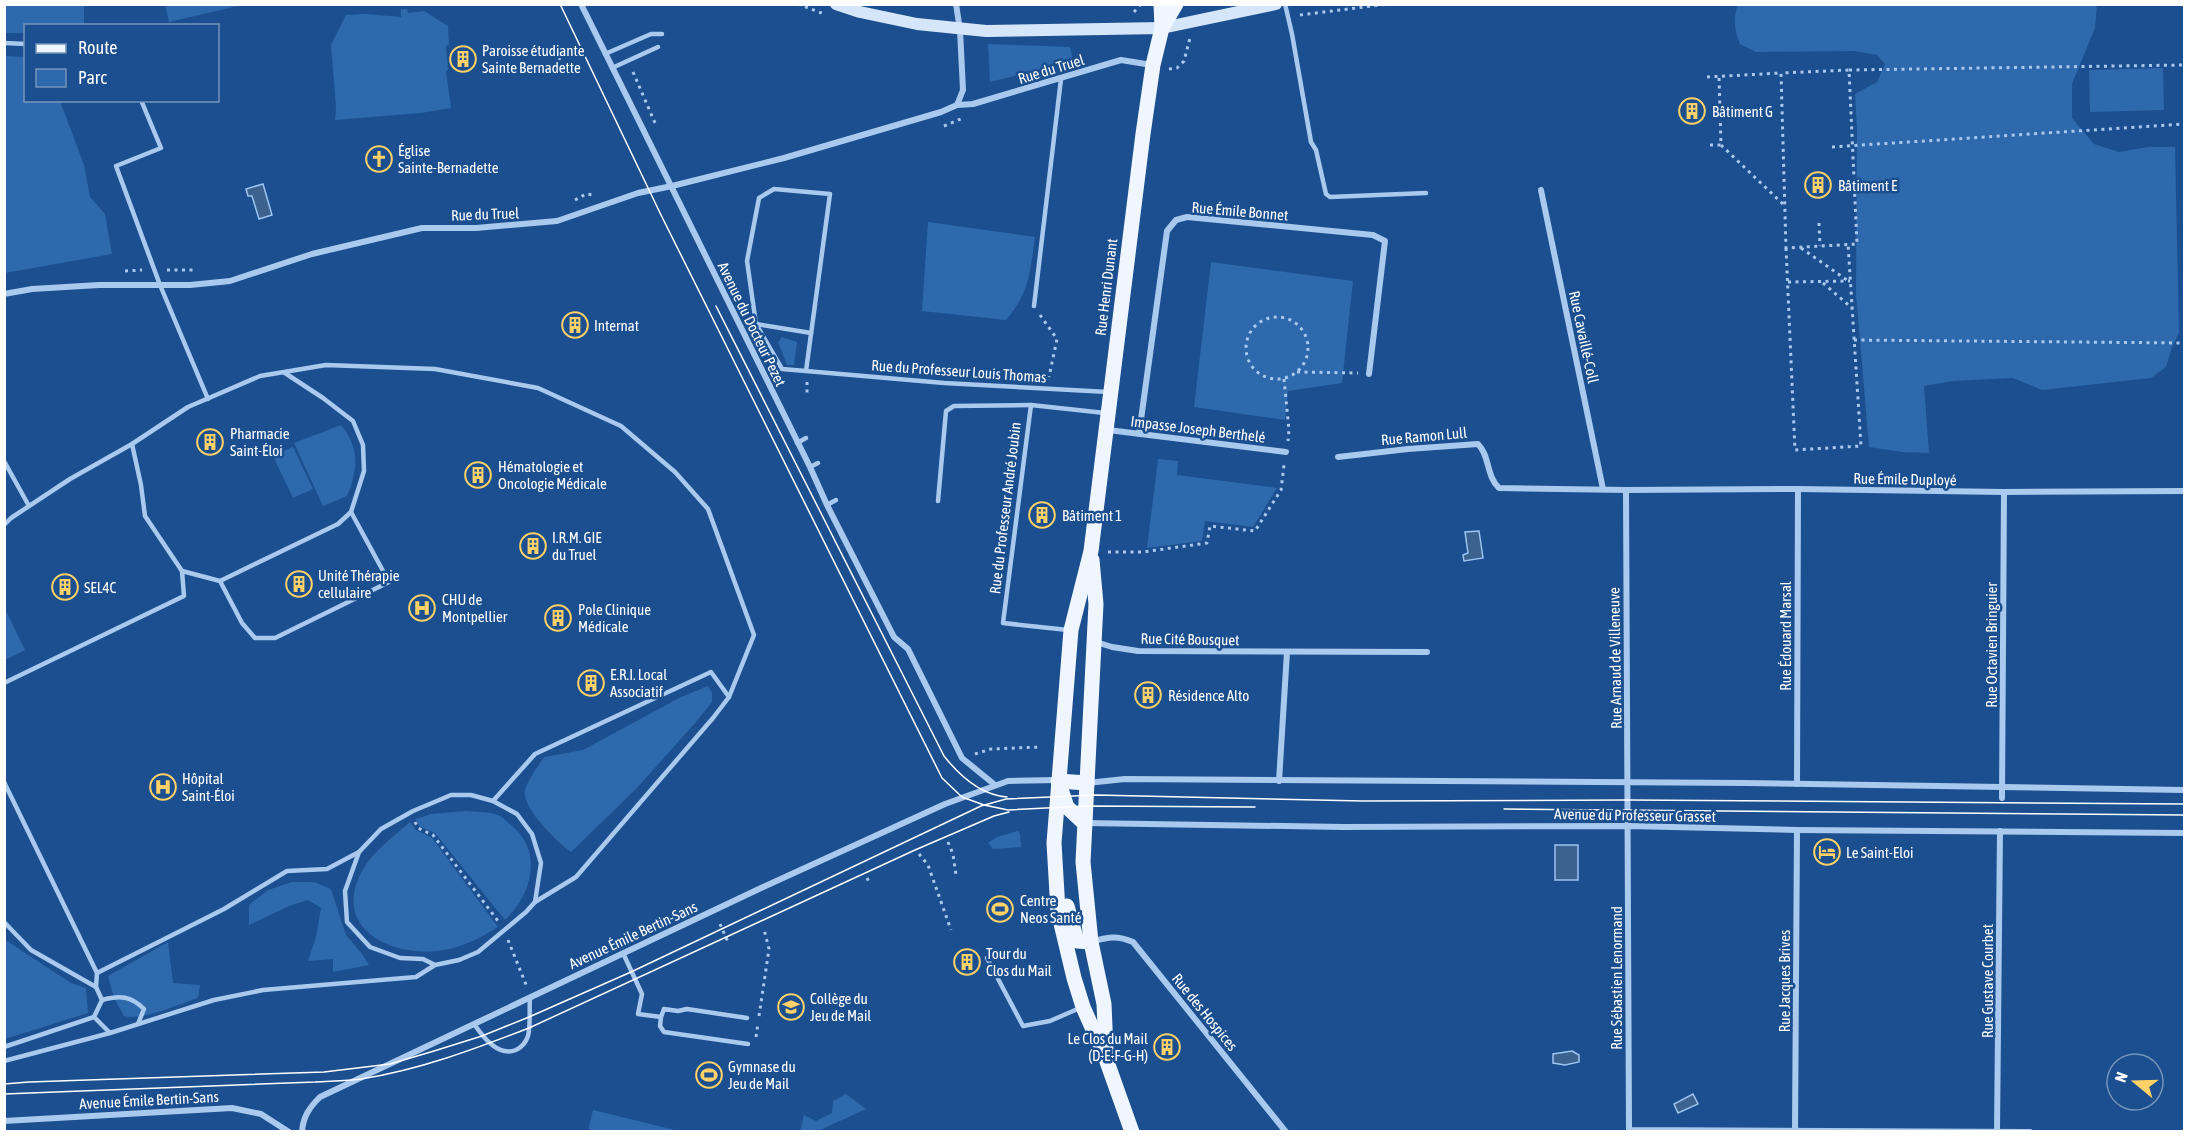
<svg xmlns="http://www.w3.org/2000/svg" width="2189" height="1136" viewBox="0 0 2189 1136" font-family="'Asap Condensed',sans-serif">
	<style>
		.green { fill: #2e69ad }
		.water { fill: #3c6290; stroke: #9cc4f0; stroke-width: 1.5 }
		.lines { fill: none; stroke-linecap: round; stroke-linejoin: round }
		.path { stroke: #a9c9ee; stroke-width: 3; stroke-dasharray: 3 4.5; stroke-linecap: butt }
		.lane { stroke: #a9c9ee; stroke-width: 4.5 }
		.street { stroke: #a9c9ee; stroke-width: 6 }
		.secondary { stroke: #d6e6fa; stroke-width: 12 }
		.primary { stroke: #f0f6ff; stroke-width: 15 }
		.tram { stroke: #fff; stroke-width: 1.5 }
		.labels { text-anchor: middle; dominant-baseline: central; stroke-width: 5; stroke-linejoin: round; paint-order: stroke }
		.poi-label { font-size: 15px; fill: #fff; stroke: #1b4f8f; text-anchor: start }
		.street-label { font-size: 15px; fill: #fff; stroke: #1b4f8f }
	</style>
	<rect width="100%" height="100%" fill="#1b4f8f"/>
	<g class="green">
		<path d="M165 4H242V5L169 22Z"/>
		<path d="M1738 4 2097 5 2095 28 2072 84V118L2094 144 2119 152 2148 147H2175L2179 333 2172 347 2166 367 2151 378 2042 390 2013 378 1953 381 1924 386 1929 453 1902 452 1869 447 1856 293 1857 128 1855 94 1877 82 1885 64 1877 55 1854 51 1756 52 1740 44C1734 30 1733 19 1738 4Z"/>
		<path d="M4 5H84V25L26 26 25 33H5Z"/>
		<path d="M401 9H407L408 13 424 11 448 26 449 45 446 46 448 70 446 71 451 108 421 113 335 120 336 107 331 45 346 15 366 14 401 17Z"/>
		<path d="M988 44 1070 47 1073 61 990 82Z"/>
		<path d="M5 56 25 57 26 100 60 101 84 165 90 197 105 214 112 254 5 273Z"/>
		<path d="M2163 68 2164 110 2090 112 2089 70Z"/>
		<path d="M928 222 1035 237C1030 272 1030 292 1006 320L922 311Z"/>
		<path d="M1211 262 1353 281 1342 383 1288 391 1285 420 1194 407Z"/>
		<path d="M782 337 797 342 794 365H787L778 342Z"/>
		<path d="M341 425C360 448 358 470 347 496L323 506 294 443Z"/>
		<path d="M293 447 313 489 293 498 273 456Z"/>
		<path d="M1158 459 1178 461 1177 475 1277 488 1253 527 1205 521 1202 541 1147 548Z"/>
		<path d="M4 607 25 650 5 660H4Z"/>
		<path d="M708 686 712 693V702L696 722 636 789 571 852C558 843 521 808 525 790 527 781 539 765 544 757L583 750 679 698Z"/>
		<path d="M465 811C475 812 488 811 498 815 503 817 508 823 512 826 544 852 531 896 505 920L435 833 419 826 416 819 431 814Z"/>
		<path d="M410 822 416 830 432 838 498 927C481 937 464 947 444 950 395 959 330 930 362 871 373 851 393 837 410 822Z"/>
		<path d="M1018 831 1020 834 1021 847 993 849 988 843 997 837Z"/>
		<path d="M292 882H314L331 889 346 935 362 954 369 965 333 972V959L308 961 316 937 321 908 308 900 289 906 249 925V905L268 890Z"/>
		<path d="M4 939 71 983 86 988 88 1013 5 1039Z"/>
		<path d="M168 942 173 983 200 985 198 998C179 1004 143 1021 124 1016L114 998 108 976Z"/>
		<path d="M846 1094 866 1109 818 1131H800L804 1115 816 1121 832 1113 833 1101Z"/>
		<path d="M593 1110 679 1131H588Z"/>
	</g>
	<g class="water">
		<path d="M263 184 272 215 259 219 252 196H248L246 189Z"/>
		<path d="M1479 531 1483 558 1464 561 1463 555 1468 553 1465 532Z"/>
		<rect x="1555" y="845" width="23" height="35"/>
		<path d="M1572 1051 1579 1055V1062L1565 1065 1553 1063V1054Z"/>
		<path d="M1693 1094 1698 1104 1678 1113 1674 1104Z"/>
	</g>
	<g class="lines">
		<g class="path">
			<path d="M798 4 824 14"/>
			<path d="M1134 12 1141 4"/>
			<path d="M1300 15 1388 4"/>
			<path d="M558 59 570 55"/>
			<path d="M1169 69 1177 68 1184 61 1190 38"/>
			<path d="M1849 70 2184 65"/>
			<path d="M633 72 655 123"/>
			<path d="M1707 77 1781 73 1786 248 1857 244 1849 70 1781 73"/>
			<path d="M944 126 963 118"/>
			<path d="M1710 145H1721L1719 76"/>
			<path d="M1721 145 1785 206"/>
			<path d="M1832 147 2184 124"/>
			<path d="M575 200 586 194 593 195"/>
			<path d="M469 214H483"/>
			<path d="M1819 223 1820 246"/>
			<path d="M1786 248 1795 450 1861 446 1848 244"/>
			<path d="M1801 248 1847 280"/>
			<path d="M167 270H196"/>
			<path d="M125 271 142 270"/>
			<path d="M1788 282 1850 281"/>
			<path d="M1823 283 1852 308"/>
			<path d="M1040 315 1057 339 1049 377"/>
			<circle cx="1277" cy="348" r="31"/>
			<path d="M1854 340 2184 343"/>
			<path d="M1297 372 1358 373"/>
			<path d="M1284 379 1289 430 1288 441"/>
			<path d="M807 382V395"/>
			<path d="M1108 552H1143L1207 543 1210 526 1255 531 1281 490 1284 465"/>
			<path d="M975 754 991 749 1041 747"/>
			<path d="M415 822 418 828 433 835 498 921"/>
			<path d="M948 842 953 854 956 875"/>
			<path d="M919 854 928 865 951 930"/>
			<path d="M867 878 870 884"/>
			<path d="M720 924 728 942"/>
			<path d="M508 940 527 987"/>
			<path d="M1028 968H1029"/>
			<path d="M759 1016 769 949 764 929"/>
			<path d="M756 1037 758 1023"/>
		</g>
		<g class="lane">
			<path d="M1285 4 1292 34 1311 142 1316 150 1326 194 1330 197 1426 193"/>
			<path d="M4 43 26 44"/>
			<path d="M605 54 651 34H662"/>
			<path d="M612 68 658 47"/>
			<path d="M141 100 161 148 116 166 160 285 208 399"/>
			<path d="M774 189 830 194 806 371 782 369 756 324 747 261 759 198Z"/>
			<path d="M1034 306 1061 79"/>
			<path d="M756 324 811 333"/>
			<path d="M806 371 944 383 1108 392"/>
			<path d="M797 443 806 438"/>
			<path d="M132 444 141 485 145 516 182 571 220 581 242 623 255 638H275L389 582 351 512 364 471 363 445 353 421 323 398 285 373"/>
			<path d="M4 461 29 506"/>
			<path d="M810 467 818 463"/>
			<path d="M938 501 946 411 954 406 1031 405"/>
			<path d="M827 505 836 500"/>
			<path d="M4 525 11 518 70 479 132 444 188 407 260 376 326 365 435 369 538 388 621 426 675 472 708 509 754 635 729 697"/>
			<path d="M220 581 338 524 351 512"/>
			<path d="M1068 630 1003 623 1031 405 1105 413"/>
			<path d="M4 683 184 596 182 571"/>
			<path d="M4 782 97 973 96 987"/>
			<path d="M493 801 535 754 711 672 729 697 713 718 576 877 535 902"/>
			<path d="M4 922 31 950 96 987 102 1000 94 1017 110 1033 214 1000 263 990 416 977 435 965 459 960 478 952 526 912 535 902 541 863 532 834 517 814 493 801 471 795H451L444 798 413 811 381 829 359 852 345 891 347 922 370 947 400 958 423 959 435 965"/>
			<path d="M623 953 642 994 638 1014 661 1017 660 1026 664 1032 748 1044"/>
			<path d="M987 958 1023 1026 1050 1021 1080 1008"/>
			<path d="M97 973 224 909 287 871 327 869 359 852"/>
			<path d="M102 1000C120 995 131 996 144 1009L138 1024"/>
			<path d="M661 1017 664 1009 678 1011 687 1009 747 1018"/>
			<path d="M474 1024C483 1037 498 1057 516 1050 522 1047 526 1042 528 1036 531 1024 529 1009 530 997"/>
			<path d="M4 1047 94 1017"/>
			<path d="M4 1061 110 1033"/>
		</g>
		<g class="street">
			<path d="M581 4 810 467 827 505 894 637 908 649 962 758 995 785"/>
			<path d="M956 4 960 30 963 90 957 105"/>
			<path d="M1541 190 1603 489"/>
			<path d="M4 294 32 289 99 285H190L230 281 312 254 422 228H476L557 221 638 193 672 186 784 158 941 112 957 105 973 104 1121 60 1152 65"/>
			<path d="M1108 430 1286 452"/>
			<path d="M1139 434 1167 231 1176 220 1187 217 1373 235 1385 241 1369 374"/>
			<path d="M1338 457 1408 449 1478 444C1490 456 1486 476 1499 488L1626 490 1798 489 2004 492 2184 491"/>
			<path d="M1626 490 1629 1130 2030 1132"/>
			<path d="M1096 642 1112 647 1138 651 1427 652"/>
			<path d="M1279 781 1287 652"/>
			<path d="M1087 783 1125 779 1745 783 2184 790"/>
			<path d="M1797 784 1798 489"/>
			<path d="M2002 798 2004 492"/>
			<path d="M1085 823 1343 827 1628 826 1797 830 2184 833"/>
			<path d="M1091 942C1107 937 1117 935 1133 942L1286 1132"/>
			<path d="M4 1121 232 1108 261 1114 289 1132"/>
			<path d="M1795 1131 1797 830"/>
			<path d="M302 1132C303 1116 310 1107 320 1097L761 888 945 804 1008 781 1057 780"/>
			<path d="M1997 1132 2000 831"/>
		</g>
		<path class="secondary" d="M836 4 860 12 917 24 986 31 1162 28 1276 4"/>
		<g class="primary">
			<path d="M1162 28 1176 4"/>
			<path d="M1092 560 1096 604 1083 862 1091 942 1104 1004 1106 1050"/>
			<path d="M1058 781 1087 783"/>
			<path d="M1061 789 1067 807 1084 823"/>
			<path d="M1067 906 1077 941 1091 942"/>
			<path d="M1132 1132 1106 1059 1083 1007 1074 978 1058 911 1054 843 1071 630 1091 551 1143 134 1153 65 1162 28 1161 4"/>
		</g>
		<g class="tram">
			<path d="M560 4 661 215 942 778 962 797 984 805 1008 810 1086 806 1255 807"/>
			<path d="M716 306 944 756C959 775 981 795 1007 797"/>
			<path d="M1504 809 2184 815"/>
			<path d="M4 1084 29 1082 324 1072 390 1064 434 1051 482 1036 529 1017 631 972 981 806 1006 799 1096 795 1363 801 1628 800 2184 804"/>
			<path d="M4 1094 315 1082C331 1081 346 1081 361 1079 419 1070 475 1049 529 1028L915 850 994 816 1009 812"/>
		</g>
	</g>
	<defs>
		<g id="building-ring" transform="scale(1.35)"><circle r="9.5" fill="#1b4f8f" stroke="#ffd166" stroke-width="1.5"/><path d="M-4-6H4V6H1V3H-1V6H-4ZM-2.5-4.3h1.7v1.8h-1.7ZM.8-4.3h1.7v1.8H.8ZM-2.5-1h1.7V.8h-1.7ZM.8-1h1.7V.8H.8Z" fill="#ffd166"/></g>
		<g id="church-ring" transform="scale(1.35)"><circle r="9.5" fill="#1b4f8f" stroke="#ffd166" stroke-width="1.5"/><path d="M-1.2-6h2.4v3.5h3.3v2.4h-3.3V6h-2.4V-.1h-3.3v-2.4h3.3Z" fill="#ffd166"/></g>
		<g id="hospital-ring" transform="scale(1.35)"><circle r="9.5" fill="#1b4f8f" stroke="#ffd166" stroke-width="1.5"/><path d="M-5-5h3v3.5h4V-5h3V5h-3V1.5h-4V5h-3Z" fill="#ffd166"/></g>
		<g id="hotel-ring" transform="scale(1.35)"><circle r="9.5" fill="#1b4f8f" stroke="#ffd166" stroke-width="1.5"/><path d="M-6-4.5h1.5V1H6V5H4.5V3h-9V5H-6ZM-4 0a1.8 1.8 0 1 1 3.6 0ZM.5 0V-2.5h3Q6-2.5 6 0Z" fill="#ffd166"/></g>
		<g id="stadium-ring" transform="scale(1.35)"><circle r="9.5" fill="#1b4f8f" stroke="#ffd166" stroke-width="1.5"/><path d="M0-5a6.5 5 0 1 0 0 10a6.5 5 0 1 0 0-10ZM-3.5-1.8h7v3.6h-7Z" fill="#ffd166"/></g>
		<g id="school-ring" transform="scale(1.35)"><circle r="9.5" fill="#1b4f8f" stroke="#ffd166" stroke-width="1.5"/><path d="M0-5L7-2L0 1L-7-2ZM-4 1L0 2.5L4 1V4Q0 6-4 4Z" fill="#ffd166"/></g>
	</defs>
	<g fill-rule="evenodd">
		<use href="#building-ring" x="463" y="59"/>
		<use href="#building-ring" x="1692" y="111"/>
		<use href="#church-ring" x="379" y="159"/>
		<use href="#building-ring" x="1818" y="185"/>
		<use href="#building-ring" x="575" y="325"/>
		<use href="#building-ring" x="210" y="442"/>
		<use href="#building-ring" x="478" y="475"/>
		<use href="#building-ring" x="1042" y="515"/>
		<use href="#building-ring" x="533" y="546"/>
		<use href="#building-ring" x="299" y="584"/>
		<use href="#building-ring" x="65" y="587"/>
		<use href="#hospital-ring" x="422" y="608"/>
		<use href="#building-ring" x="558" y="618"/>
		<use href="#building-ring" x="591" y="683"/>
		<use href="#building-ring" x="1148" y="695"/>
		<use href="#hospital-ring" x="163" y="787"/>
		<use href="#hotel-ring" x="1827" y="852"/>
		<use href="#stadium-ring" x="1000" y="909"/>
		<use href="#building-ring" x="967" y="962"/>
		<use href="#school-ring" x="791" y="1007"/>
		<use href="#building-ring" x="1167" y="1047"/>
		<use href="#stadium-ring" x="709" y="1075"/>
	</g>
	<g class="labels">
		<g class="poi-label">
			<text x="482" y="50">Paroisse étudiante<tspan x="482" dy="17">Sainte Bernadette</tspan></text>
			<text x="1712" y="111">Bâtiment G</text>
			<text x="398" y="150">Église<tspan x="398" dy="17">Sainte-Bernadette</tspan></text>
			<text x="1838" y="185">Bâtiment E</text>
			<text x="594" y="325">Internat</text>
			<text x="230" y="433">Pharmacie<tspan x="230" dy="17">Saint-Éloi</tspan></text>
			<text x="498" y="466">Hématologie et<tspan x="498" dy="17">Oncologie Médicale</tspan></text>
			<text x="1062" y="515">Bâtiment 1</text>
			<text x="552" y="537">I.R.M. GIE<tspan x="552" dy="17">du Truel</tspan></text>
			<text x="318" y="575">Unité Thérapie<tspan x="318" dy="17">cellulaire</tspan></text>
			<text x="84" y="587">SEL4C</text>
			<text x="442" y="599">CHU de<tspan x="442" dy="17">Montpellier</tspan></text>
			<text x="578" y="609">Pole Clinique<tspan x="578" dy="17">Médicale</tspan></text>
			<text x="610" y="674">E.R.I. Local<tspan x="610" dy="17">Associatif</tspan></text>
			<text x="1168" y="695">Résidence Alto</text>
			<text x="182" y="778">Hôpital<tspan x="182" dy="17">Saint-Éloi</tspan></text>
			<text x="1846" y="852">Le Saint-Eloi</text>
			<text x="1020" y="900">Centre<tspan x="1020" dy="17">Neos Santé</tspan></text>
			<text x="986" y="953">Tour du<tspan x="986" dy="17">Clos du Mail</tspan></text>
			<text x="810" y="998">Collège du<tspan x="810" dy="17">Jeu de Mail</tspan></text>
			<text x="1148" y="1038" text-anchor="end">Le Clos du Mail<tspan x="1148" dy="17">(D-E-F-G-H)</tspan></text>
			<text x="728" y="1066">Gymnase du<tspan x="728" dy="17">Jeu de Mail</tspan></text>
		</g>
		<g class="street-label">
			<text transform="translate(1051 69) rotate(-17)">Rue du Truel</text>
			<text transform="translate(1240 211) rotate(5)">Rue Émile Bonnet</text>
			<text transform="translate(485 214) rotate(-2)">Rue du Truel</text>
			<text transform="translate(1106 287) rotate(-83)">Rue Henri Dunant</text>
			<text transform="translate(752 324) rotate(64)">Avenue du Docteur Pezet</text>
			<text transform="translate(1584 337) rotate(78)">Rue Cavaillé-Coll</text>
			<text transform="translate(959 371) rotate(4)">Rue du Professeur Louis Thomas</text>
			<text transform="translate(1198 429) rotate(7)">Impasse Joseph Berthelé</text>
			<text transform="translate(1424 436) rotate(-5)">Rue Ramon Lull</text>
			<text transform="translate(1905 479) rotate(1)">Rue Émile Duployé</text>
			<text transform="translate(1005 508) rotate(-83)">Rue du Professeur André Joubin</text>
			<text transform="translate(1785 636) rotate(-90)">Rue Édouard Marsal</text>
			<text transform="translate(1190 639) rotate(1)">Rue Cité Bousquet</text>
			<text transform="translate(1991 645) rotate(-90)">Rue Octavien Bringuier</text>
			<text transform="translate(1615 658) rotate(-91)">Rue Arnaud de Villeneuve</text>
			<text transform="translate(1635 815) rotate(1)">Avenue du Professeur Grasset</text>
			<text transform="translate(633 935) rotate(-25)">Avenue Émile Bertin-Sans</text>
			<text transform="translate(1616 978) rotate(-90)">Rue Sébastien Lenormand</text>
			<text transform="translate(1784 981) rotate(-90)">Rue Jacques Brives</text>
			<text transform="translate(1987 981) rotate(-90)">Rue Gustave Courbet</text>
			<text transform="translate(1205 1012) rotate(51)">Rue des Hospices</text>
			<text transform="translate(149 1100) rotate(-3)">Avenue Émile Bertin-Sans</text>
		</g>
	</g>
	<rect width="2189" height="1136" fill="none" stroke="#ffffff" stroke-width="12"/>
	<rect x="24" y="24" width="195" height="78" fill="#1b4f8f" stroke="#7695bc" stroke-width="1.5"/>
	<rect x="36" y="44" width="30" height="9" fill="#f0f6ff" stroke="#7695bc" stroke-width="1.5"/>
	<text x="78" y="54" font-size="18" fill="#ffffff">Route</text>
	<rect x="36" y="69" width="30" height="18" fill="#2e69ad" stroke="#7695bc" stroke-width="1.5"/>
	<text x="78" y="84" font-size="18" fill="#ffffff">Parc</text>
	<g transform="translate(2135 1082) rotate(289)"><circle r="28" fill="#1b4f8f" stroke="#7695bc" stroke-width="1.5"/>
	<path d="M0-4.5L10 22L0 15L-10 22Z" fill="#ffd166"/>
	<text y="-9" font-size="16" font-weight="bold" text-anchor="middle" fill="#ffffff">N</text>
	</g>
</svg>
